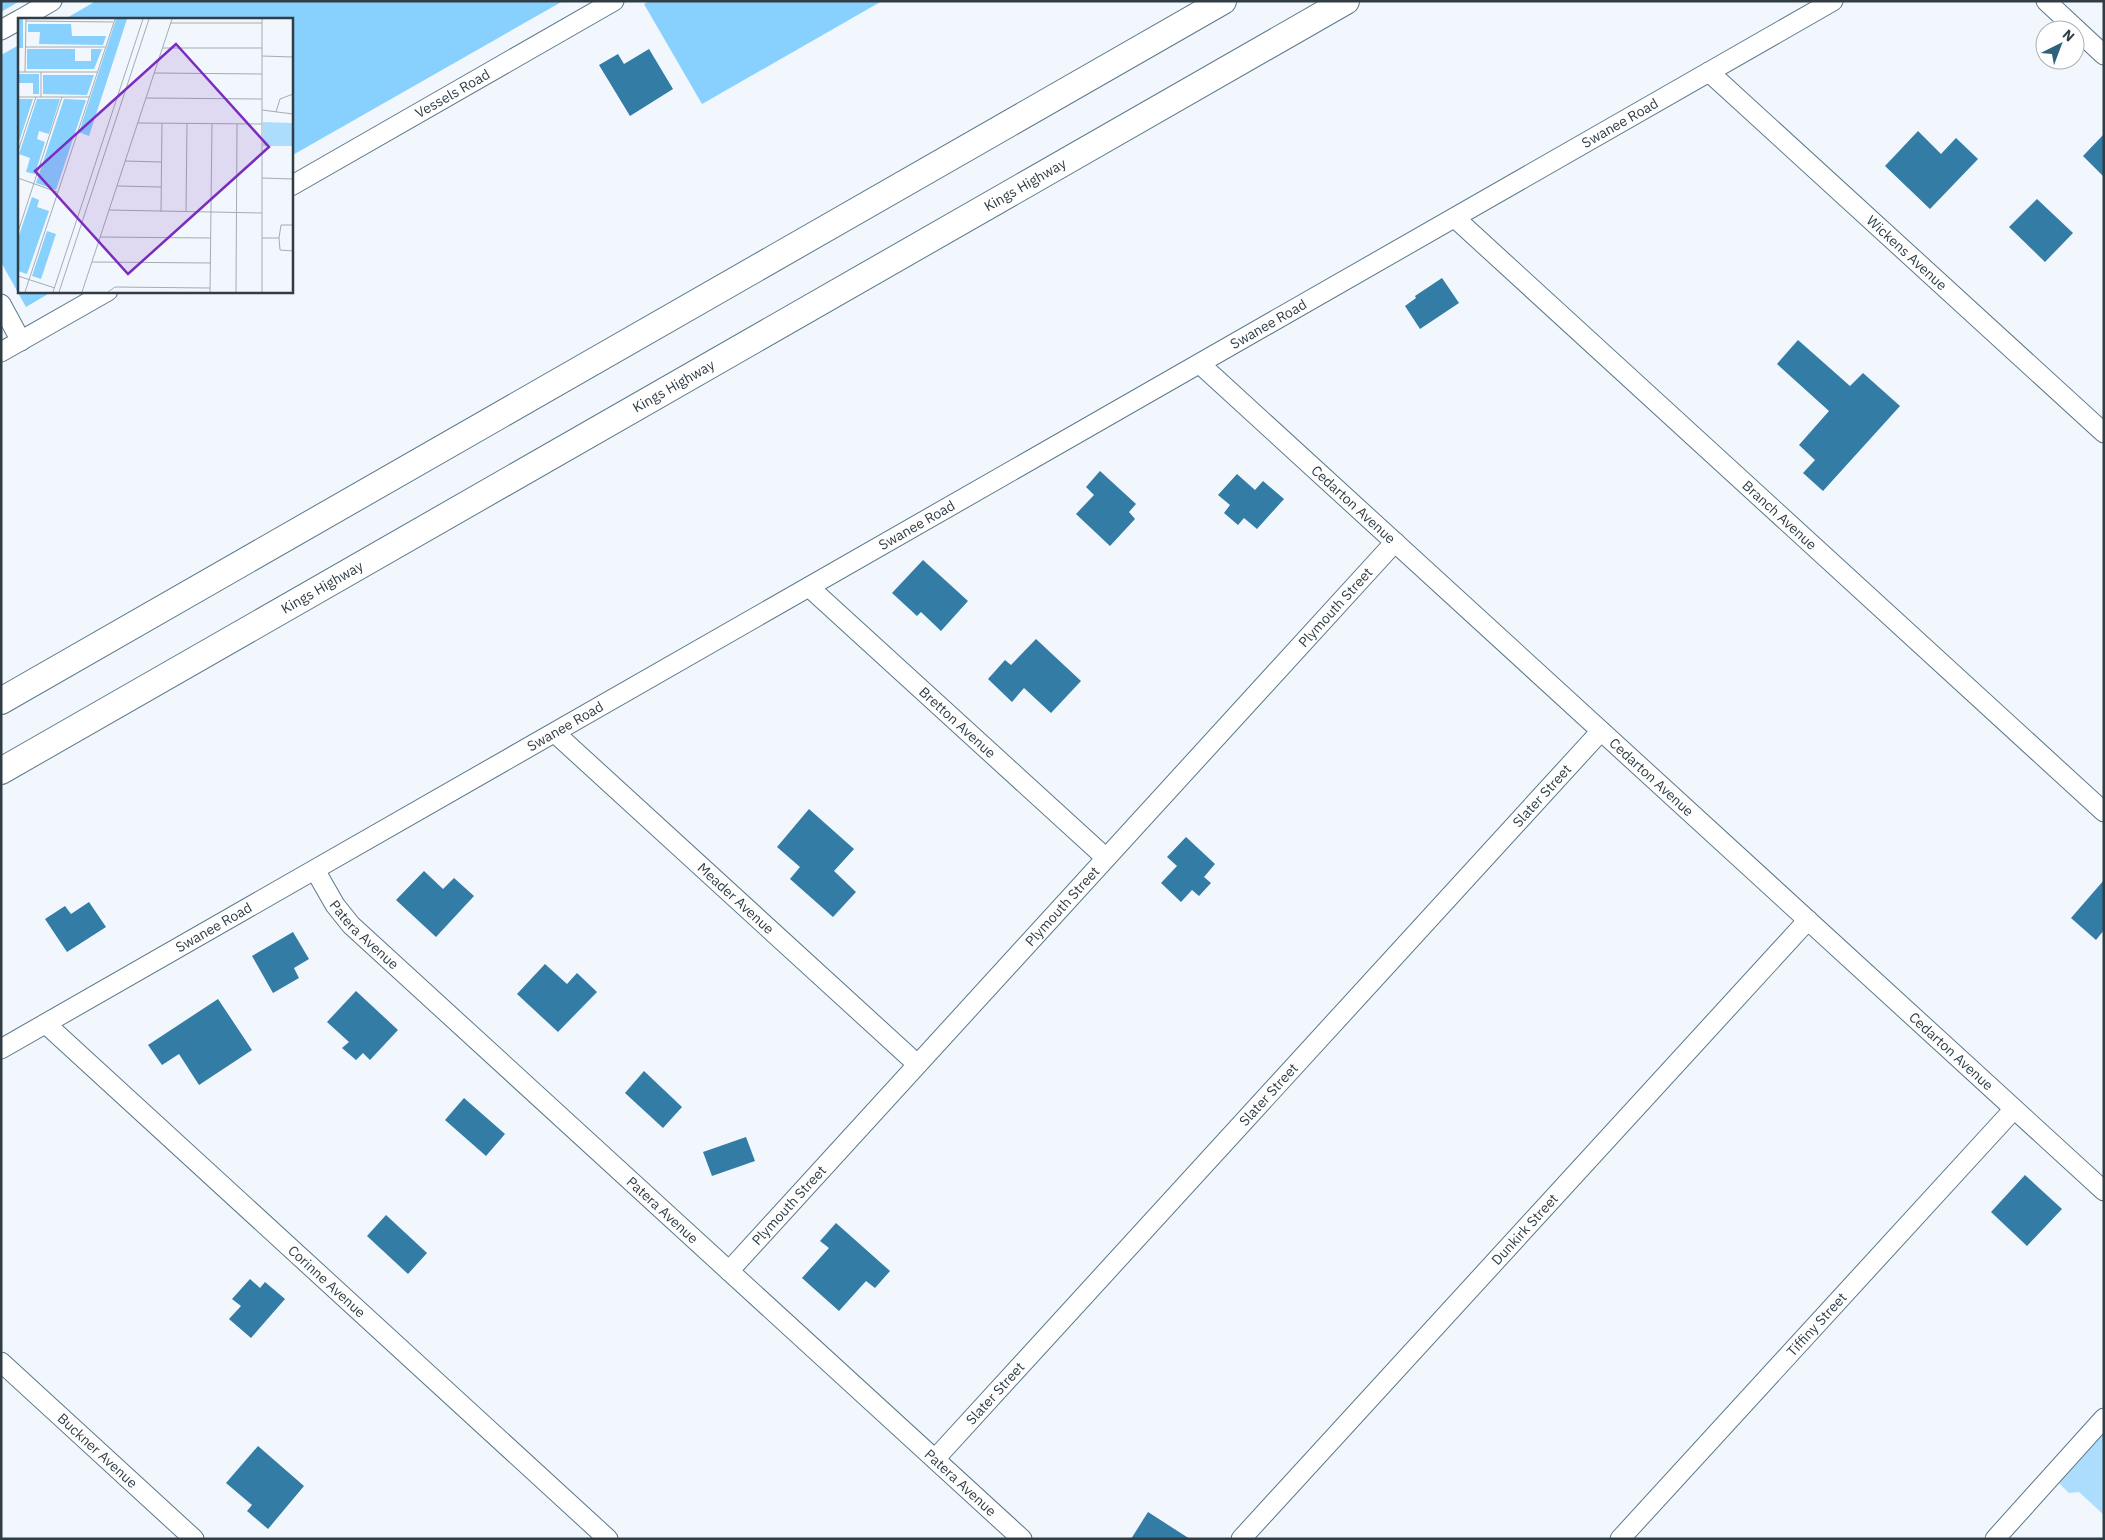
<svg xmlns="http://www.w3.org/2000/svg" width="2105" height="1540" viewBox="0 0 2105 1540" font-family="'IBM Plex Sans',sans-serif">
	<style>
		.green { fill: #adddfc }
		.forest { fill: #88d0fe }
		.building { fill: #337ca6 }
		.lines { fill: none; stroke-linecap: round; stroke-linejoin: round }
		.street-casing { stroke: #5c788b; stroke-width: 21 }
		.secondary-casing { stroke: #5c788b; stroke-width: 28 }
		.street { stroke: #fff; stroke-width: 19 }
		.secondary { stroke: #fff; stroke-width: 26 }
		.labels { text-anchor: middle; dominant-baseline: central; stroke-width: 5; stroke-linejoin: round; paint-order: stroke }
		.street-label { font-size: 14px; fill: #303d45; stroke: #fff }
		.inset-road { fill: none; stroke: #a4adb3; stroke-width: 1 }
		.view { fill: #7b2cbf; fill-opacity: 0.15; stroke: #7b2cbf; stroke-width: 2.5 }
		.inset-edge { fill: none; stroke: #303d45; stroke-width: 2.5 }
	</style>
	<rect width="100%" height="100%" fill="#f1f7fc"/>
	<path class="green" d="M2104 1433V1515L2079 1492 2069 1493 2059 1483Z"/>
	<g class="forest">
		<path d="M1 1H20L1 12Z"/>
		<path d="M96 1H563L291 156V19H65Z"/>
		<path d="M649 1H882L702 104 644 4Z"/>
		<path d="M19 45V291H53L26 307 1 262V55Z"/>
	</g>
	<g class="building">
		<path d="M649 49 673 89 630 116 599 65 618 54 624 64Z"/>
		<path d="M1918 131 1941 154 1956 138 1978 159 1930 209 1885 166Z"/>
		<path d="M2104 134V177L2083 156Z"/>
		<path d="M2037 199 2073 233 2045 262 2009 227Z"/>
		<path d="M1442 278 1459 303 1420 329 1405 306 1416 298 1415 296Z"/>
		<path d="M1798 340 1850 386 1863 373 1900 406 1823 491 1803 473 1815 460 1799 445 1829 411 1777 364Z"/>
		<path d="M1100 471 1136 504 1129 512 1135 519 1110 546 1076 514 1094 495 1086 487Z"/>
		<path d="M1237 474 1255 490 1263 481 1284 499 1257 529 1244 518 1238 525 1224 513 1230 505 1218 495Z"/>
		<path d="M923 560 968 601 941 631 921 612 917 616 892 593Z"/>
		<path d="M1036 639 1081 681 1051 713 1024 688 1012 702 988 679 1005 660 1011 665Z"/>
		<path d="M809 809 854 849 834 871 856 892 833 917 790 879 800 867 777 847Z"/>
		<path d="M1186 837 1215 864 1204 877 1211 883 1199 896 1192 890 1181 902 1161 883 1177 866 1167 857Z"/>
		<path d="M424 871 443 889 454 878 474 896 436 937 396 900Z"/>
		<path d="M2104 880V930L2096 940 2071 918Z"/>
		<path d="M89 902 106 927 67 952 45 919 65 906 71 914Z"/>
		<path d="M293 932 309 959 294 968 299 978 273 993 252 956Z"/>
		<path d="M545 964 567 984 577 973 597 992 558 1032 517 994Z"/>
		<path d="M356 991 398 1030 370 1060 363 1053 356 1060 342 1048 349 1042 327 1022Z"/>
		<path d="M218 999 252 1050 199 1085 179 1054 162 1065 148 1045Z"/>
		<path d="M644 1071 682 1107 663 1128 625 1093Z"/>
		<path d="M464 1098 505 1134 486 1156 445 1120Z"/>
		<path d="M746 1137 755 1161 712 1176 703 1152Z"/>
		<path d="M2025 1175 2062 1209 2027 1246 1991 1212Z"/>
		<path d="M386 1215 427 1253 408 1274 367 1236Z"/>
		<path d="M836 1223 890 1271 875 1288 866 1281 839 1311 802 1278 829 1248 820 1241Z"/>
		<path d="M250 1279 260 1288 265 1282 285 1299 251 1338 229 1319 241 1306 232 1299Z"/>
		<path d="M258 1446 304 1486 268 1529 247 1511 252 1505 226 1483Z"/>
		<path d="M1148 1512 1190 1539H1131Z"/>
	</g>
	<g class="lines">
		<g class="street-casing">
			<g id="street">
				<path d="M2046 1 2104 55"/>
				<path d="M21 19 52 1"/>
				<path d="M1 30 19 20"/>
				<path id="s1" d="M1709 72 2104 433"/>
				<path id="s2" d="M291 186 614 1"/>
				<path id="s3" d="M1455 218 2104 812"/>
				<path d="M1 304 21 341"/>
				<path d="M1 352 108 291"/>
				<path id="s4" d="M1200 364 2104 1191"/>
				<path id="s5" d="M809 587 1106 858"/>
				<path id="s6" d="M555 733 917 1064"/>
				<path id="s7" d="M315 870 335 905 351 925 1022 1539"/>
				<path id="s8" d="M46 1024 608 1539"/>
				<path id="s9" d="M1 1049 1833 1"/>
				<path id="s10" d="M729 1271 1395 542"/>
				<path id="s11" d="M1 1362 194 1539"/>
				<path id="s12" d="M935 1459 1601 731"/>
				<path id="s13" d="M1241 1539 1808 920"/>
				<path id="s14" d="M1620 1539 2014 1109"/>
				<path d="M1995 1539 2104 1418"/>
			</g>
		</g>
		<g class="secondary-casing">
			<g id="secondary">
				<path d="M1 701 1223 1"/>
				<path id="s15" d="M1 771 1346 1"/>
			</g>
		</g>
		<use href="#street" class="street"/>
		<use href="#secondary" class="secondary"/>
	</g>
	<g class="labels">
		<g class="street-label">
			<text stroke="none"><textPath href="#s2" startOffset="186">Vessels Road</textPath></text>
			<text stroke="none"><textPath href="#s9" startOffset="1865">Swanee Road</textPath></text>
			<text stroke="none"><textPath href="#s15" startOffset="1180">Kings Highway</textPath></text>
			<text stroke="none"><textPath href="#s1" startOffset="268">Wickens Avenue</textPath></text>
			<text stroke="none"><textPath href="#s9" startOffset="1460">Swanee Road</textPath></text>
			<text stroke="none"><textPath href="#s15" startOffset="775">Kings Highway</textPath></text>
			<text stroke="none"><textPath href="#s4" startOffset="208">Cedarton Avenue</textPath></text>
			<text stroke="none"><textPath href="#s3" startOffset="440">Branch Avenue</textPath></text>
			<text stroke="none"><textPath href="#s9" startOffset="1055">Swanee Road</textPath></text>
			<text stroke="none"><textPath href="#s15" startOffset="370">Kings Highway</textPath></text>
			<text stroke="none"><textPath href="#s10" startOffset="899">Plymouth Street</textPath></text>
			<text stroke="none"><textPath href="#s5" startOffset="201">Bretton Avenue</textPath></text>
			<text stroke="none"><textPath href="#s9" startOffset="650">Swanee Road</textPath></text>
			<text stroke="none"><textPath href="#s4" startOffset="612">Cedarton Avenue</textPath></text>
			<text stroke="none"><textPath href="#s12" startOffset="899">Slater Street</textPath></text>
			<text stroke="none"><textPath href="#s6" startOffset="245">Meader Avenue</textPath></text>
			<text stroke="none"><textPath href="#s10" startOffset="494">Plymouth Street</textPath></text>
			<text stroke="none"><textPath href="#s9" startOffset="245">Swanee Road</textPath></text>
			<text stroke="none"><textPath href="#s7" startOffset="82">Patera Avenue</textPath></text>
			<text stroke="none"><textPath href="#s4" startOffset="1018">Cedarton Avenue</textPath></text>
			<text stroke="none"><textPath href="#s12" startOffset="494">Slater Street</textPath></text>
			<text stroke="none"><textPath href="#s10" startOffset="89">Plymouth Street</textPath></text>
			<text stroke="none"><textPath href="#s7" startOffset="488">Patera Avenue</textPath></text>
			<text stroke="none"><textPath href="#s13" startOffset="420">Dunkirk Street</textPath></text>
			<text stroke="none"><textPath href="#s8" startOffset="381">Corinne Avenue</textPath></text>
			<text stroke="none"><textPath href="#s14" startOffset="291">Tiffiny Street</textPath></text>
			<text stroke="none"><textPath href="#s12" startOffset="89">Slater Street</textPath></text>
			<text stroke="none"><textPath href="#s11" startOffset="131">Buckner Avenue</textPath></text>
			<text stroke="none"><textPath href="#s7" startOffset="892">Patera Avenue</textPath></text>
		</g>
	</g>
	<g transform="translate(18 18)">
		<rect width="275" height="275" fill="#f1f7fc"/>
		<path d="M245 104 275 105V128H245Z" fill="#adddfc"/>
		<path d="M0 1H5V30H0ZM98 1H109L71 118 61 114ZM10 6H53L54 18H88L85 27 21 26 22 14H10ZM9 31H57V43H73V31H84L76 51H9ZM0 56H21V76H15V65H0ZM25 57H76L69 77 25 76ZM0 81H15L0 127ZM19 81H42L31 116 21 113 19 121 27 124 17 156 8 154 12 140 1 136ZM46 81 68 82 38 172 18 165ZM14 179 21 182 19 189 31 193 9 256 0 253V220ZM29 213 38 216 23 261 14 258Z" fill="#88d0fe"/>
		<path class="inset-road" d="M8 3 95 4M153 5H244M8 29H87M145 30H244M244 38 275 39M0 54H79M7 54 8 1M136 55 244 56M0 79H71M23 79V54M128 80 244 81M244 92 275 96M258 94 262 81 275 76M120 105 244 106M0 133 18 79M107 143 143 144M0 160 39 174M244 160 275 161M99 168 143 169M91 192 244 195M143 194 144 106M168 194 169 106M275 207H263L261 220 262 232 275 233M0 214 44 79M82 219 193 220M244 220H261M74 244 193 245M0 258 37 270M7 274 97 1M35 274 125 1M41 274 131 1M64 274 154 1M90 274 97 269 192 270M192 274 194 106M218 274 219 106M244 274V1"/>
		<path class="view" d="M158 26 251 129 110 256 17 153Z"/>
		<rect width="275" height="275" class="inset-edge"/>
	</g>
	<rect width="2105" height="1540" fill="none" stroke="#303d45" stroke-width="5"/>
	<g transform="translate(2060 45) rotate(42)"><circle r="24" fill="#ffffff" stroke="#acb1b5"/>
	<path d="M0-4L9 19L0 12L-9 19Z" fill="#2f607e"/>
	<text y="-8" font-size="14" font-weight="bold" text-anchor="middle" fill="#303d45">N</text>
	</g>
</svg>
